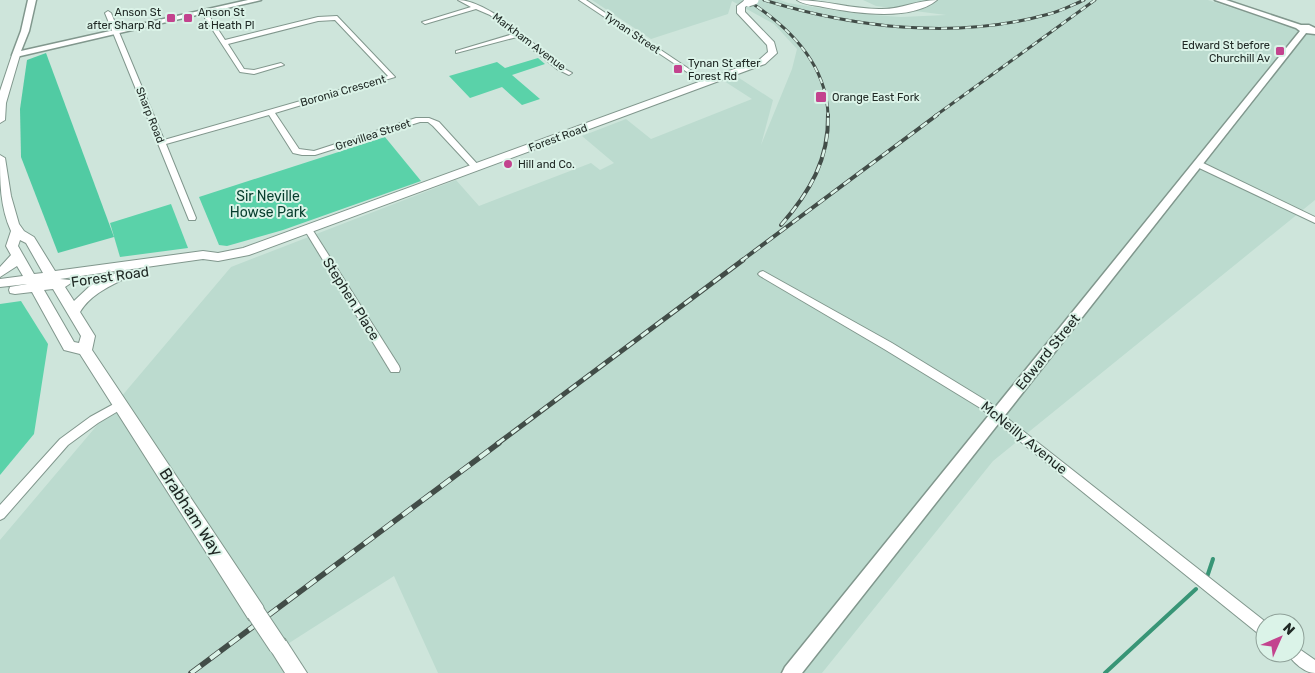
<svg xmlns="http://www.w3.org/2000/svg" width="1315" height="673" viewBox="0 0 1315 673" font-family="Rubik,sans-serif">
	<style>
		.built { fill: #bcdbcf }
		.green { fill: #5ad2a9 }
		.forest { fill: #51cba3 }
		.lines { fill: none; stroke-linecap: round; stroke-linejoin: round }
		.stream { stroke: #389576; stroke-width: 4 }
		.minor-casing { stroke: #81978d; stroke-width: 2 }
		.tertiary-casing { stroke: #81978d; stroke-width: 3 }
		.secondary-casing { stroke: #81978d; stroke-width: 2 }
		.minor { fill: #fff; fill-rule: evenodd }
		.tertiary { fill: #fff; fill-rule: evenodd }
		.secondary { fill: #fff; fill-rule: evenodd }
		.rail-far3-casing { stroke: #424d48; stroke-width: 3 }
		.rail-far2-casing { stroke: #424d48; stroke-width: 4 }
		.rail-far1-casing { stroke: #424d48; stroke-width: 5 }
		.rail-casing { stroke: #424d48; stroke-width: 5.5 }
		.rail-far3 { stroke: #dbf3e8; stroke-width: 2; stroke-dasharray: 6; stroke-linecap: butt }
		.rail-far2 { stroke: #dbf3e8; stroke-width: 2.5; stroke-dasharray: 8; stroke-linecap: butt }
		.rail-far1 { stroke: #dbf3e8; stroke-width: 3; stroke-dasharray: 9; stroke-linecap: butt }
		.rail { stroke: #dbf3e8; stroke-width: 4; stroke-dasharray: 12; stroke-linecap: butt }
		.secondary-bridge-far1-casing { stroke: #81978d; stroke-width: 11; stroke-linecap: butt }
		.secondary-bridge-casing { stroke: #81978d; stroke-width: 20; stroke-linecap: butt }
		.secondary-bridge-far1 { stroke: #fff; stroke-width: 9 }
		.secondary-bridge { stroke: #fff; stroke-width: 18 }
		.poi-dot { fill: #c3438e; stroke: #dbf3e8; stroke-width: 2 }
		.labels { text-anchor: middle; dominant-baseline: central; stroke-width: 4; stroke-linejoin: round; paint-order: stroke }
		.far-poi-label { font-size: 11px; fill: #202925; stroke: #dbf3e8; text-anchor: start }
		.far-street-label { font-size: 11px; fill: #202925; stroke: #dbf3e8 }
		.park-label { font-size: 14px; fill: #073e2e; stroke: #dbf3e8 }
		.street-label { font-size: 14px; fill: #202925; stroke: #dbf3e8 }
		.near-street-label { font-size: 16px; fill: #202925; stroke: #dbf3e8 }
	</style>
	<rect width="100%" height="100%" fill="#cee5db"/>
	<path class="built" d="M592 0H780L788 3 859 14 901 17 946 15 876 6 863 0H1208L1315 35V200L993 461 822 673H438L394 576 286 645 296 673H0V540L231 267 456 180 479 206 591 163 600 170 614 163 582 136 626 119 651 139 752 99 724 81 736 76 773 100 761 145 792 69 797 49 774 24 732 1 728 14 651 39Z"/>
	<g class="green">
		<path d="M538 58 545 64 512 75 540 99 522 105 502 87 470 98 449 76 497 62 505 68Z"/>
		<path d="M385 137 421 181 283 230 227 246 219 245 199 197Z"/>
		<path d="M171 204 188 248 120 257 110 223Z"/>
		<path d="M21 301 48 344 34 434 0 475V304Z"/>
	</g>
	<path class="forest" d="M46 53 114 237 58 253 21 157 20 109 27 60Z"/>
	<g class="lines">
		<g class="stream">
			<path d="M1207 577 1213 559"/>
			<path d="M1105 673 1196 589"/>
		</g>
		<g class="minor-casing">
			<g id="minor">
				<path d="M458 0C489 0 537 47 561 67L572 73 569 75 557 69 517 37 456 53V51L513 34 490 15 476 9 425 24 422 22 471 7Z"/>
				<path d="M579 0H586L710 83 705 84Z"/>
				<path d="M108 11 111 13 164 140 388 76 335 20 318 21 228 44 244 69 254 70 281 63 284 65 254 74 240 72 201 12 202 11H206L225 40 318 17 337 16 395 77 275 113 299 149 314 151 416 118H429L439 122 480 167 479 169H473L433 126 428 122H420L315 155H302L293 153 269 115 166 144 196 218 195 220H189L105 13Z"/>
				<path d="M1195 162H1201L1315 217V223L1195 166Z"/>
				<path d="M308 226 312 229 399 366 400 369 399 372H391L304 229Z"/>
				<path d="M763 271 892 343 990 403 1014 424 1267 623H1265V637L1260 635 1006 430 982 409 884 349 760 276 758 274 760 272Z"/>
				<path d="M121 400 125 401 126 404 125 407 98 423 68 445 4 518 0 520V505L60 439 90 417Z"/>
				<path d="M1295 646 1315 660V673C1305 673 1292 662 1288 653H1295Z"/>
			</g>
		</g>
		<g class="tertiary-casing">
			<g id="tertiary">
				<path d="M28 0H36L29 31 21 51 248 0H261L16 57 12 55 21 31Z"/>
				<path d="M1215 0H1226L1301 25H1309L1315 28V34L1306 33 802 673H782L785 667 1300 31 1296 28Z"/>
			</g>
		</g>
		<g class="secondary-casing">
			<g id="secondary">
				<path d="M745 0 752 2 745 7V12L774 42 777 53 765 64 249 255 218 261 203 259 125 270 130 274 128 277C110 286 91 294 80 312L95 336 92 350 263 606 265 613 263 620 256 622 249 620 80 354 64 350 32 292 15 294 10 293 9 290 10 287 27 284 0 287V279L23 276 17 266 0 277V267L11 255 6 246 11 231C0 207 0 182 0 155L5 158 11 196 19 224 24 231 34 237 55 271 203 251 218 253 243 248 759 60 768 52 767 45 737 13V6ZM20 240 26 243 43 273 34 274 18 246ZM122 270 91 285 74 301 65 287 71 283 70 280 60 279ZM53 289 81 336 79 343 74 342 44 290Z"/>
				<path d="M797 0C825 0 851 9 879 9 900 10 917 0 937 0 910 22 855 13 823 7 815 5 804 5 797 0Z"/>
				<path d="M16 52 20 55 6 103 5 120 0 123V91L12 55Z"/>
				<path d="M278 636 285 639 307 673H285L268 646 271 639Z"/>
			</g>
		</g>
		<use href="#minor" class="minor"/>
		<use href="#tertiary" class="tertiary"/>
		<use href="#secondary" class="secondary"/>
		<g class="rail-far3-casing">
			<g id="rail-far3">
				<path d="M747 0C788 26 827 64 828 116"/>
				<path d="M764 0C855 28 956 40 1049 14 1061 11 1072 5 1084 0"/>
				<path d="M935 116 1095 0"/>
			</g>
		</g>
		<g class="rail-far2-casing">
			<g id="rail-far2">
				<path d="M781 225C810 192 829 159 828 115"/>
				<path d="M741 261 937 115"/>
			</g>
		</g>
		<g class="rail-far1-casing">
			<path id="rail-far1" d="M497 444 743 260"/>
		</g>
		<g class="rail-casing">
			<path id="rail" d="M191 673 499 443"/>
		</g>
		<use href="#rail-far3" class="rail-far3"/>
		<use href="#rail-far2" class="rail-far2"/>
		<use href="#rail-far1" class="rail-far1"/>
		<use href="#rail" class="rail"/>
		<g class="secondary-bridge-far1-casing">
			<path id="secondary-bridge-far1" d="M748 2 754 0"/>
		</g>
		<g class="secondary-bridge-casing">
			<path id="secondary-bridge" d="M256 613 278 646"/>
		</g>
		<use href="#secondary-bridge-far1" class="secondary-bridge-far1"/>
		<use href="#secondary-bridge" class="secondary-bridge"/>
	</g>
	<g class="poi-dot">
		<rect x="166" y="13" width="10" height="10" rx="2.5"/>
		<rect x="183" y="13" width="10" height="10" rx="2.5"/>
		<rect x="1275" y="46" width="10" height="10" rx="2.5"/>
		<rect x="673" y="64" width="10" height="10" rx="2.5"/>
		<rect x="815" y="91" width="12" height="12" rx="2.5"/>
		<circle cx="508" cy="164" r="5"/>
	</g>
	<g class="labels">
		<g class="far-poi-label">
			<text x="161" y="12" text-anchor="end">Anson St<tspan x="161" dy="13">after Sharp Rd</tspan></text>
			<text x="198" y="12">Anson St<tspan x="198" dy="13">at Heath Pl</tspan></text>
			<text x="1270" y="45" text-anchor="end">Edward St before<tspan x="1270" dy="13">Churchill Av</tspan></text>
			<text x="688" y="63">Tynan St after<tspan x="688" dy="13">Forest Rd</tspan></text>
			<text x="832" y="97">Orange East Fork</text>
			<text x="518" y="164">Hill and Co.</text>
		</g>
		<g class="far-street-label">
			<text transform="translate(632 33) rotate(34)">Tynan Street</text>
			<text transform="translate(529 42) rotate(37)">Markham Avenue</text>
			<text transform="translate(343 91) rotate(-16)">Boronia Crescent</text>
			<text transform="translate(150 115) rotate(68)">Sharp Road</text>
			<text transform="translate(373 135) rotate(-18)">Grevillea Street</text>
			<text transform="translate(558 138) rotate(-20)">Forest Road</text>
		</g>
		<g class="park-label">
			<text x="268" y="196">Sir Neville<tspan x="268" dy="16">Howse Park</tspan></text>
		</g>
		<g class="street-label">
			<text transform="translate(110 277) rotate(-8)">Forest Road</text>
			<text transform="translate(351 299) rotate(58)">Stephen Place</text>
			<text transform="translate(1048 352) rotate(-51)">Edward Street</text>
			<text transform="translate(1024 438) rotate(39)">McNeilly Avenue</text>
		</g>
		<g class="near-street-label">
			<text transform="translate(191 512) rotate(57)">Brabham Way</text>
		</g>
	</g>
	<g transform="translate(1280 638) rotate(45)"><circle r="24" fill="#dbf3e8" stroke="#90a29a"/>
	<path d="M0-4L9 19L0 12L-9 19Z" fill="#c3438e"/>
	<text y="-8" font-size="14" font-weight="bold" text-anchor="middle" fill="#202925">N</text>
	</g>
</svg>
